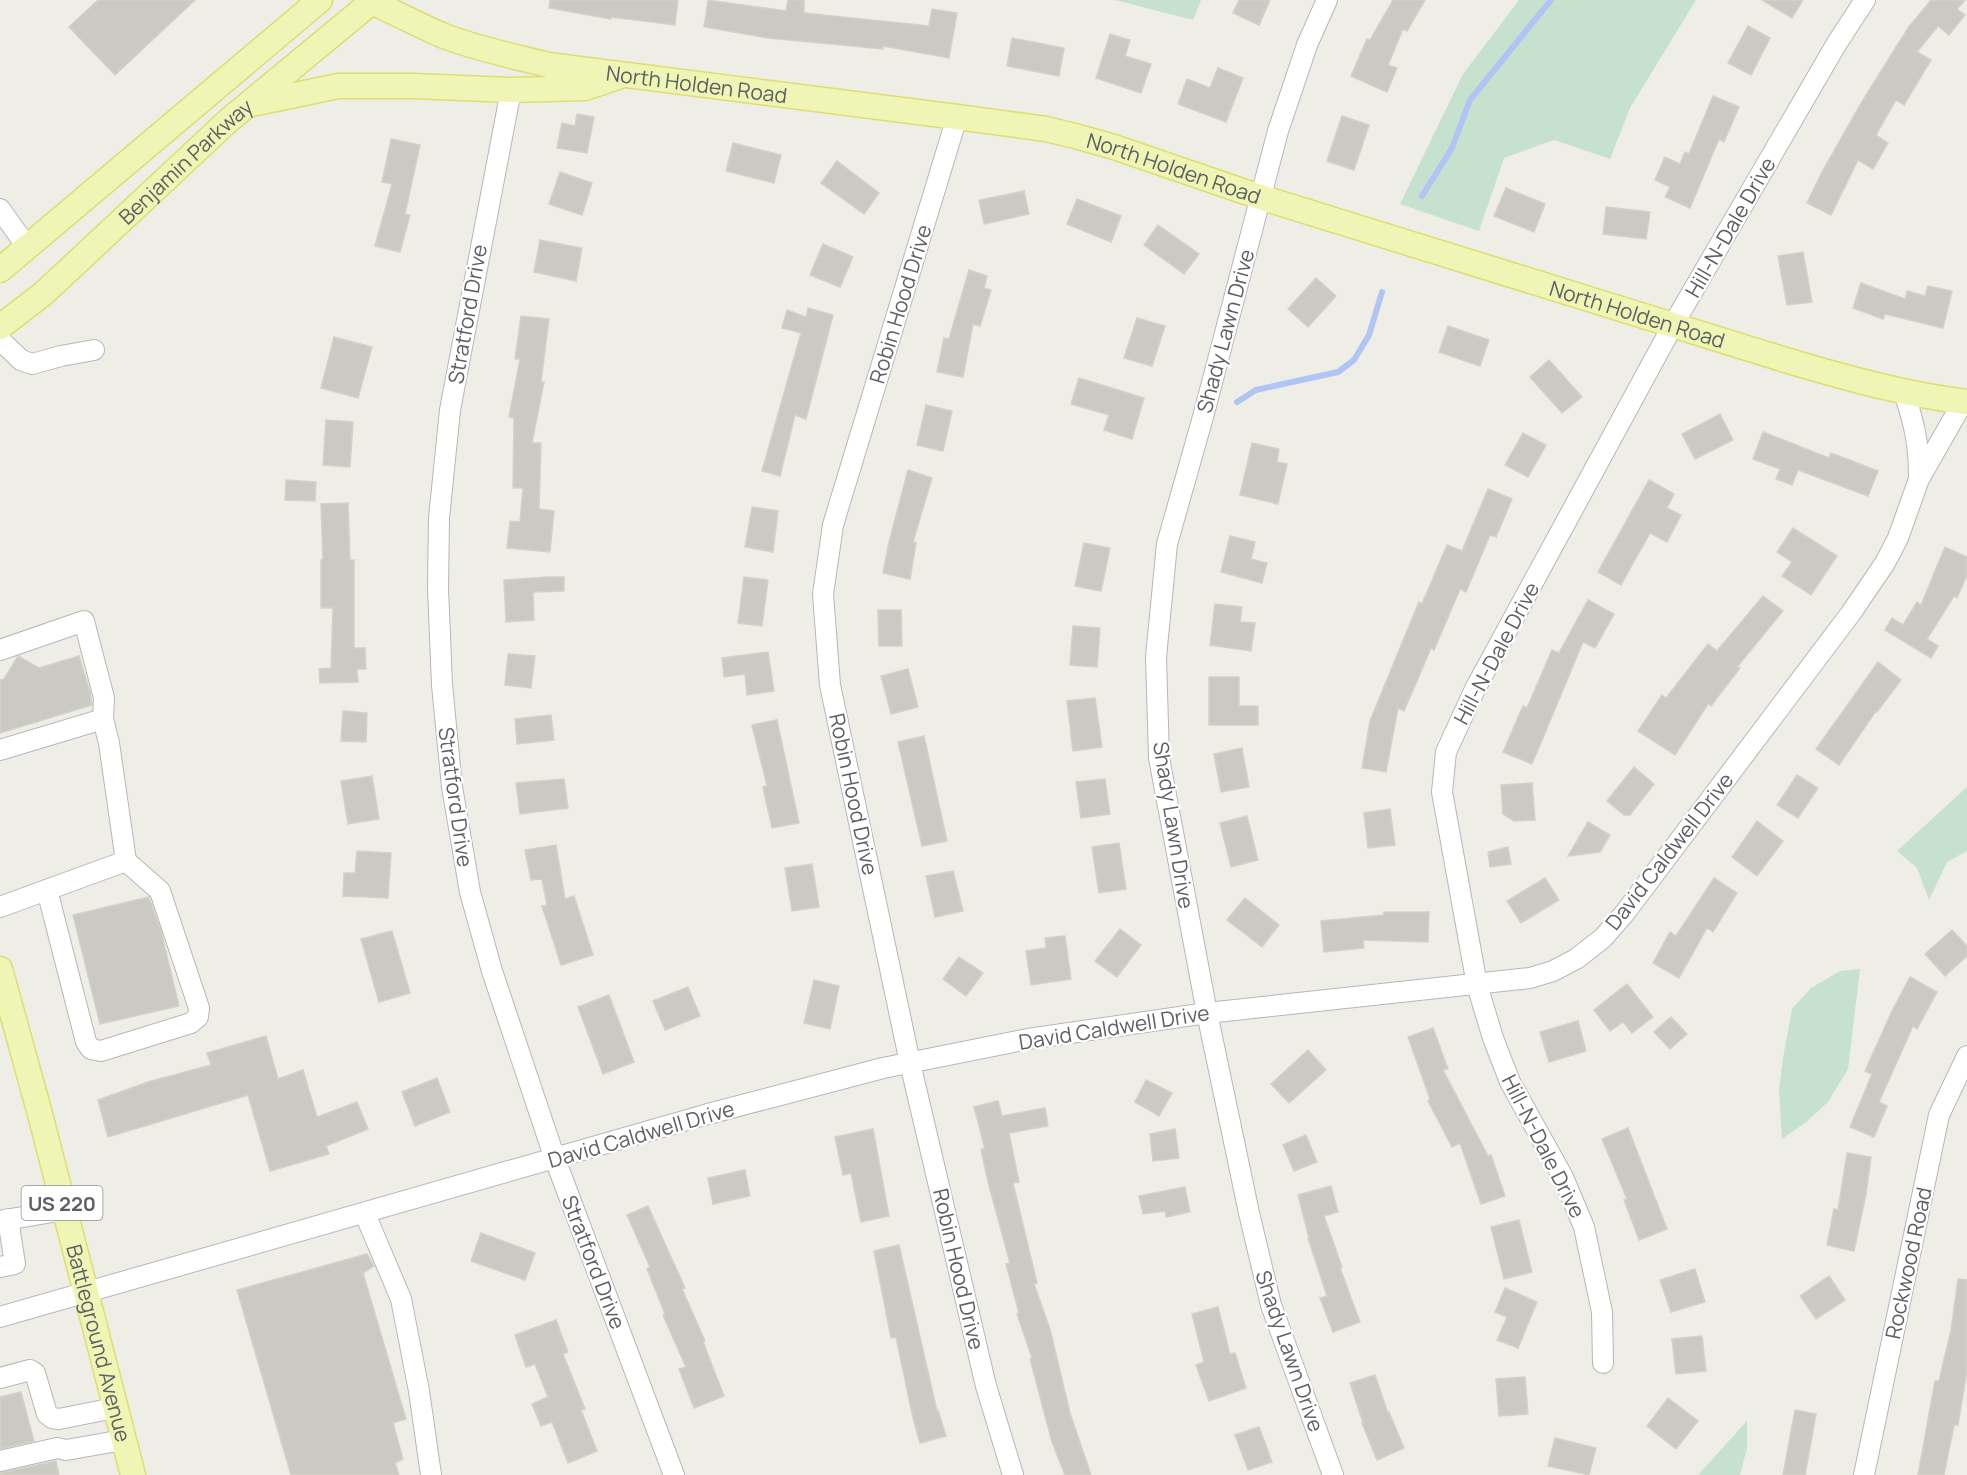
<svg xmlns="http://www.w3.org/2000/svg" width="1967" height="1475" viewBox="0 0 1967 1475" font-family="Manrope,sans-serif">
	<style>
		.green { fill: #c6e2ce }
		.lines { fill: none; stroke-linecap: round; stroke-linejoin: round }
		.stream { stroke: #b1c5f4; stroke-width: 6 }
		.building { fill: #cac9c3; stroke: #d2d2c6; stroke-width: 1.5 }
		.minor-casing { stroke: #b6b7bb; stroke-width: 22 }
		.major-casing { stroke: #dfdd6e; stroke-width: 27 }
		.minor { stroke: #fff; stroke-width: 20 }
		.major { stroke: #eef5b5; stroke-width: 24 }
		.labels { text-anchor: middle; dominant-baseline: central; stroke-width: 4.5; stroke-linejoin: round; paint-order: stroke }
		.shield { fill: #fff; stroke: #8e8f93; stroke-width: 1.5 }
		.shield-label { font-size: 20px; font-weight: bold; fill: #5e5f65 }
		.street-label { font-size: 21px; fill: #5e5f65; stroke: #fff }
	</style>
	<rect width="100%" height="100%" fill="#eeeee7"/>
	<g class="green">
		<path d="M1115 0H1201L1193 20Z"/>
		<path d="M1519 0H1696L1630 108 1610 159 1554 140 1504 158 1479 231 1400 204 1463 74Z"/>
		<path d="M1967 787V851L1947 862 1929 900 1917 868 1897 851Z"/>
		<path d="M1860 969 1848 1069 1828 1102 1805 1123 1782 1139 1779 1090 1783 1058 1792 1009 1811 988 1840 971Z"/>
		<path d="M1747 1421V1448L1740 1475H1698Z"/>
	</g>
	<g class="lines">
		<g class="stream">
			<path d="M1422 196 1452 148 1470 100 1551 0"/>
			<path d="M1237 402 1256 390 1338 372 1354 360 1369 335 1382 292"/>
		</g>
	</g>
	<g class="building">
		<path d="M98 0H195L115 75 69 27Z"/>
		<path d="M550 0H678L675 25 611 17V19L549 8Z"/>
		<path d="M708 0 786 11 788 0H804V13L929 26 932 9 957 13 949 58 883 46V49L768 38 704 27Z"/>
		<path d="M1239 0H1270L1259 25 1233 13Z"/>
		<path d="M1393 0H1425L1407 31 1403 29 1388 65 1397 68 1387 92 1351 76 1367 39 1370 40Z"/>
		<path d="M1762 0H1803L1792 18Z"/>
		<path d="M1931 0H1965L1957 9 1965 15 1949 35 1938 26 1917 52 1931 60 1904 105 1896 100 1876 135 1888 143 1873 169 1858 160 1831 215 1807 203 1823 170 1863 100 1908 28Z"/>
		<path d="M1748 26 1770 38 1751 75 1728 63Z"/>
		<path d="M1110 34 1130 40 1125 56 1151 64 1141 93 1096 78Z"/>
		<path d="M1012 38 1064 48 1059 76 1007 66Z"/>
		<path d="M1218 68 1243 78 1226 122 1178 104 1187 79 1210 88Z"/>
		<path d="M1713 96 1739 107 1724 142 1719 139 1690 208 1665 197 1670 187 1655 180 1665 157 1680 164 1685 152 1689 154Z"/>
		<path d="M577 114 594 117 587 153 557 148 562 123 575 126Z"/>
		<path d="M1342 116 1369 125 1354 170 1327 161Z"/>
		<path d="M391 139 420 145 405 214 410 215 400 252 375 246 392 184 382 182Z"/>
		<path d="M733 143 781 155 774 183 726 171Z"/>
		<path d="M837 161 879 193 864 214 821 183Z"/>
		<path d="M560 172 592 183 582 215 549 204Z"/>
		<path d="M1506 188 1545 204 1534 232 1494 216Z"/>
		<path d="M1024 191 1029 214 984 224 979 200Z"/>
		<path d="M1077 199 1121 216 1111 242 1067 224Z"/>
		<path d="M1606 207 1650 212 1646 239 1603 234Z"/>
		<path d="M1158 225 1199 254 1184 274 1144 245Z"/>
		<path d="M540 240 582 248 576 281 534 272Z"/>
		<path d="M823 244 853 257 840 287 810 275Z"/>
		<path d="M1803 252 1812 302 1787 305 1778 256Z"/>
		<path d="M969 270 987 276 984 288 991 290 980 326 973 324 963 377 937 372 944 338 949 339Z"/>
		<path d="M1316 278 1336 296 1308 327 1288 309Z"/>
		<path d="M1861 283 1905 299 1907 291 1925 296 1928 286 1952 291 1943 328 1885 314 1883 319 1853 308Z"/>
		<path d="M808 308 833 315 806 419 795 415 780 476 762 471 801 333 782 328 787 310 806 317Z"/>
		<path d="M521 316 549 319 541 382H544L532 443H541L539 509 554 511 550 552 507 548 510 521 520 522 523 488H513L514 418 509 417 520 359H515Z"/>
		<path d="M1137 318 1165 326 1152 366 1124 358Z"/>
		<path d="M1448 326 1489 340 1480 366 1439 352Z"/>
		<path d="M334 337 372 347 358 398 321 388Z"/>
		<path d="M1549 360 1582 397 1562 413 1530 377Z"/>
		<path d="M1079 378 1144 398 1132 439 1104 430 1109 415 1071 404Z"/>
		<path d="M926 405 952 411 943 451 917 445Z"/>
		<path d="M1720 414 1733 440 1695 459 1682 434Z"/>
		<path d="M326 420 353 422 350 467 323 465Z"/>
		<path d="M1763 432 1829 458 1831 453 1878 471 1868 496 1798 470 1792 485 1776 479 1780 469 1753 459Z"/>
		<path d="M1523 433 1546 445 1528 477 1505 465Z"/>
		<path d="M1252 443 1279 449 1277 462 1287 464 1278 504 1240 495Z"/>
		<path d="M908 470 932 478 913 542 916 543 910 579 883 573 889 542Z"/>
		<path d="M286 480 316 482 315 501 285 500Z"/>
		<path d="M1649 480 1674 494 1667 508 1681 515 1667 542 1650 533 1621 585 1598 572Z"/>
		<path d="M1488 489 1512 499 1496 537 1490 535 1466 592 1460 589 1434 650 1431 648 1404 711 1398 708 1386 772 1362 768 1370 721 1419 602 1422 604 1447 545 1462 551Z"/>
		<path d="M348 503 350 560H354V648H365L366 669H357L358 682 320 683 319 669 331 668 333 608H321V560H323L321 504Z"/>
		<path d="M752 507 778 511 773 552 745 547Z"/>
		<path d="M1793 528 1837 556 1811 595 1782 576 1792 562 1777 552Z"/>
		<path d="M1230 536 1255 542 1251 559 1267 563 1262 583 1221 572Z"/>
		<path d="M1084 543 1110 548 1101 591 1075 586Z"/>
		<path d="M1945 547 1967 557V575L1957 598 1954 596 1927 639 1938 646 1931 658 1885 630 1892 618 1903 625 1917 602 1921 605Z"/>
		<path d="M548 577H564V591L533 592 534 620 506 622 504 580Z"/>
		<path d="M744 577 768 580 762 626 738 623Z"/>
		<path d="M1763 596 1783 611 1737 667 1740 668 1711 706 1708 704 1675 755 1638 731 1662 695 1666 698 1708 644 1717 651Z"/>
		<path d="M1588 600 1614 614 1595 648 1583 642 1532 764 1503 752 1523 706 1527 708 1552 650 1559 653Z"/>
		<path d="M1215 604 1242 607 1240 622 1255 623 1251 651 1210 645Z"/>
		<path d="M878 610H901L902 646H879Z"/>
		<path d="M1073 626 1100 628 1097 667 1070 665Z"/>
		<path d="M768 652 774 691 747 695 745 674 724 677 722 658Z"/>
		<path d="M508 654 535 656 531 688 505 685Z"/>
		<path d="M18 656 39 668 79 656 90 692 92 705 0 733V680L4 679Z"/>
		<path d="M1878 662 1901 680 1877 712 1876 711 1839 765 1816 749Z"/>
		<path d="M908 669 918 707 891 714 881 676Z"/>
		<path d="M1209 677H1239V706H1258V725H1209Z"/>
		<path d="M1095 698 1102 747 1073 751 1067 701Z"/>
		<path d="M343 711 367 713 366 742 341 741Z"/>
		<path d="M551 715 554 740 517 744 515 719Z"/>
		<path d="M777 720 799 823 772 828 763 787 767 786 752 725Z"/>
		<path d="M924 736 947 841 922 846 898 742Z"/>
		<path d="M1242 748 1249 787 1221 792 1214 754Z"/>
		<path d="M1634 767 1654 784 1630 815H1624L1607 801Z"/>
		<path d="M1797 775 1818 788 1798 818 1777 805Z"/>
		<path d="M372 776 379 819 348 824 341 781Z"/>
		<path d="M564 779 568 808 520 814 516 783Z"/>
		<path d="M1105 779 1110 814 1081 818 1076 782Z"/>
		<path d="M1532 783 1535 820 1514 821 1503 814 1501 785Z"/>
		<path d="M1390 809 1395 845 1368 848 1364 813Z"/>
		<path d="M1247 816 1258 860 1231 867 1220 823Z"/>
		<path d="M1757 821 1783 841 1757 876 1732 857Z"/>
		<path d="M1588 822 1610 835 1600 852 1568 856Z"/>
		<path d="M1119 843 1126 889 1099 893 1092 847Z"/>
		<path d="M556 845 565 899 574 896 593 955 561 965 542 906 547 905 542 879 531 880 525 850Z"/>
		<path d="M1508 847 1511 864 1490 867 1488 852Z"/>
		<path d="M357 851 391 853 388 898 343 896 344 873H355Z"/>
		<path d="M812 864 819 907 792 911 785 868Z"/>
		<path d="M953 871 963 911 935 917 926 876Z"/>
		<path d="M1545 878 1559 900 1521 923 1507 901Z"/>
		<path d="M1714 878 1737 893 1713 932 1707 928 1679 978 1653 963 1670 932 1676 936Z"/>
		<path d="M149 897 161 931 179 1006 100 1024 73 915Z"/>
		<path d="M1245 898 1279 925 1262 947 1227 920Z"/>
		<path d="M1384 912H1429L1428 942 1363 940 1364 948 1324 952 1321 921 1384 915Z"/>
		<path d="M1120 929 1141 945 1117 977 1095 961Z"/>
		<path d="M1952 930 1967 946V956L1945 976 1925 954Z"/>
		<path d="M392 931 410 993 379 1002 361 939Z"/>
		<path d="M1065 936 1071 979 1031 985 1026 951 1046 948 1045 938Z"/>
		<path d="M959 957 983 973 966 996 943 979Z"/>
		<path d="M1910 977 1937 992 1917 1029 1913 1026 1879 1102 1887 1106 1874 1137 1850 1127 1872 1074 1865 1071 1892 1011Z"/>
		<path d="M814 980 839 986 830 1029 804 1023Z"/>
		<path d="M1627 984 1653 1017 1632 1033 1623 1022 1610 1031 1594 1010Z"/>
		<path d="M688 987 700 1016 665 1030 653 1001Z"/>
		<path d="M609 995 634 1062 603 1074 578 1007Z"/>
		<path d="M1671 1017 1687 1034 1670 1049 1654 1032Z"/>
		<path d="M1578 1021 1586 1051 1549 1062 1540 1032Z"/>
		<path d="M1433 1028 1448 1069 1443 1070 1488 1156 1491 1155 1505 1196 1481 1204 1460 1143 1452 1147 1428 1101 1430 1099 1408 1037Z"/>
		<path d="M266 1036 278 1079 303 1070 317 1117 357 1102 368 1129 326 1146 329 1154 270 1171 248 1095 108 1137 98 1100 148 1082 211 1065 207 1053Z"/>
		<path d="M1308 1050 1326 1070 1289 1103 1271 1084Z"/>
		<path d="M437 1078 450 1112 415 1126 402 1092Z"/>
		<path d="M1146 1080 1172 1093 1159 1116 1135 1102Z"/>
		<path d="M998 1101 1002 1116 1045 1108 1048 1126 1009 1133 1019 1182 1013 1183 1037 1283 1034 1284 1050 1329 1070 1413 1091 1475H1065L1052 1442 1030 1359 1032 1358 1017 1314 1019 1313 1006 1264 1010 1263 988 1182 981 1149H985L974 1107Z"/>
		<path d="M1628 1128 1667 1229 1639 1240 1624 1200 1627 1199 1602 1139Z"/>
		<path d="M873 1129 889 1216 861 1222 851 1173 843 1175 835 1137Z"/>
		<path d="M1175 1129 1179 1158 1153 1161 1150 1134Z"/>
		<path d="M1306 1135 1317 1162 1294 1171 1283 1145Z"/>
		<path d="M1847 1153 1871 1157 1866 1194 1854 1251 1827 1245 1834 1209 1838 1210Z"/>
		<path d="M745 1170 750 1196 713 1204 708 1178Z"/>
		<path d="M1331 1186 1338 1212 1324 1216 1342 1267 1340 1268 1360 1322 1333 1332 1320 1298 1327 1296 1308 1238H1309L1298 1195Z"/>
		<path d="M1185 1187 1190 1212 1166 1217 1165 1211 1143 1214 1139 1196Z"/>
		<path d="M648 1206 685 1288 682 1289 705 1341 703 1342 724 1396 694 1408 679 1369 686 1367 663 1315 665 1314 647 1269 650 1267 627 1215Z"/>
		<path d="M1519 1220 1532 1272 1504 1279 1491 1227Z"/>
		<path d="M481 1233 535 1253 525 1280 471 1261Z"/>
		<path d="M899 1245 937 1411 938 1410 946 1436 920 1443 913 1418 896 1337 891 1338 874 1251Z"/>
		<path d="M367 1254 374 1266 363 1273 406 1419 393 1423 403 1459 395 1463 399 1475H291L237 1290Z"/>
		<path d="M1695 1269 1705 1302 1671 1312 1660 1280Z"/>
		<path d="M1829 1276 1845 1300 1816 1319 1800 1296Z"/>
		<path d="M1958 1279 1967 1280V1370L1958 1425H1954L1944 1475H1918L1935 1381H1939L1951 1330Z"/>
		<path d="M1505 1288 1537 1302 1518 1348 1497 1340 1507 1317 1495 1312Z"/>
		<path d="M1218 1307 1230 1354 1235 1353 1246 1388 1209 1401 1196 1365 1204 1362 1192 1314Z"/>
		<path d="M556 1320 568 1352 563 1354 585 1409 581 1410 597 1451 568 1463 552 1422 541 1426 532 1404 548 1397 535 1364 526 1367 515 1335Z"/>
		<path d="M1702 1336 1706 1371 1676 1374 1672 1339Z"/>
		<path d="M1375 1375 1388 1413 1389 1412 1404 1448 1377 1460 1362 1423H1363L1350 1383Z"/>
		<path d="M1525 1377 1528 1414 1499 1416 1496 1379Z"/>
		<path d="M21 1392 34 1441 0 1449V1397Z"/>
		<path d="M1668 1398 1698 1421 1676 1449 1647 1426Z"/>
		<path d="M1795 1410 1816 1414 1805 1475H1783Z"/>
		<path d="M1259 1427 1272 1462 1248 1470 1235 1435Z"/>
		<path d="M1555 1438 1596 1448 1589 1475 1548 1466Z"/>
		<path d="M56 1461 59 1475H0V1473Z"/>
	</g>
	<g class="lines">
		<g class="minor-casing">
			<g id="minor">
				<path d="M1327 0 1307 45 1278 131 1203 417 1167 544 1156 657 1159 758 1207 1013 1249 1213 1271 1305 1333 1475"/>
				<path d="M511 90 450 410 439 518 438 588 442 685 452 787 470 892 492 971 555 1159 674 1475"/>
				<path d="M957 117 833 525 823 594 830 685 910 1063 986 1386 1013 1475"/>
				<path d="M0 209 27 247"/>
				<path d="M0 340 21 360 32 364 61 356 94 350"/>
				<path d="M1904 392C1914 423 1919 443 1919 476"/>
				<path d="M0 650 84 621 104 698 103 719"/>
				<path d="M0 750 103 719 109 743 126 861 0 907"/>
				<path d="M47 890 86 1042 91 1049 101 1051 191 1023 198 1017 199 1008 160 891 126 861"/>
				<path d="M365 1214 401 1299 419 1391 431 1475"/>
				<path d="M0 1221 64 1210"/>
				<path d="M0 1267 15 1264 8 1219"/>
				<path d="M0 1317 708 1114 883 1068 1028 1039 1207 1013 1530 978 1553 971 1576 959 1603 938 1624 914 1851 613 1885 563 1898 538 1919 479 1963 402"/>
				<path d="M1603 1363 1602 1312 1584 1227 1563 1177 1510 1082 1493 1038 1477 985 1442 792 1446 752 1475 689 1673 325 1837 43 1865 0"/>
				<path d="M0 1378 30 1370 35 1373 47 1414 52 1418 59 1419 114 1408"/>
				<path d="M0 1461 57 1448 66 1450 123 1440"/>
				<path d="M1864 1475 1939 1115 1967 1056"/>
			</g>
		</g>
		<g class="major-casing">
			<g id="major">
				<path id="s1" d="M368 0C394 12 418 25 444 36 478 49 513 56 548 65L957 117 1046 129 1075 136 1114 147 1260 197 1792 362C1850 379 1908 395 1967 402"/>
				<path d="M252 104 338 86H414L511 90 585 88 618 77"/>
				<path d="M0 270 320 0"/>
				<path id="s2" d="M0 327 44 293 229 120 374 0"/>
				<path id="s3" d="M0 969 40 1114 133 1475"/>
			</g>
		</g>
		<use href="#minor" class="minor"/>
		<use href="#major" class="major"/>
	</g>
	<g class="labels">
		<rect class="shield" x="21.5" y="1186" width="81" height="34" rx="4.5"/>
		<g class="shield-label">
			<text x="62" y="1203">US 220</text>
		</g>
		<g class="street-label">
			<text stroke="none"><textPath href="#s1" startOffset="342">North Holden Road</textPath></text>
			<text stroke="none"><textPath href="#s2" startOffset="249">Benjamin Parkway</textPath></text>
			<text stroke="none"><textPath href="#s1" startOffset="828">North Holden Road</textPath></text>
			<text transform="translate(1730 227) rotate(-60)">Hill-N-Dale Drive</text>
			<text transform="translate(900 304) rotate(-73)">Robin Hood Drive</text>
			<text transform="translate(467 314) rotate(-80)">Stratford Drive</text>
			<text stroke="none"><textPath href="#s1" startOffset="1314">North Holden Road</textPath></text>
			<text transform="translate(1225 331) rotate(-75)">Shady Lawn Drive</text>
			<text transform="translate(1496 653) rotate(-62)">Hill-N-Dale Drive</text>
			<text transform="translate(854 794) rotate(78)">Robin Hood Drive</text>
			<text transform="translate(456 797) rotate(82)">Stratford Drive</text>
			<text transform="translate(1174 825) rotate(81)">Shady Lawn Drive</text>
			<text transform="translate(1669 851) rotate(-52)">David Caldwell Drive</text>
			<text transform="translate(1114 1027) rotate(-9)">David Caldwell Drive</text>
			<text transform="translate(641 1134) rotate(-16)">David Caldwell Drive</text>
			<text transform="translate(1544 1146) rotate(63)">Hill-N-Dale Drive</text>
			<text transform="translate(594 1262) rotate(69)">Stratford Drive</text>
			<text transform="translate(1908 1263) rotate(-78)">Rockwood Road</text>
			<text transform="translate(959 1269) rotate(77)">Robin Hood Drive</text>
			<text stroke="none"><textPath href="#s3" startOffset="387">Battleground Avenue</textPath></text>
			<text transform="translate(1290 1351) rotate(71)">Shady Lawn Drive</text>
		</g>
	</g>
</svg>
